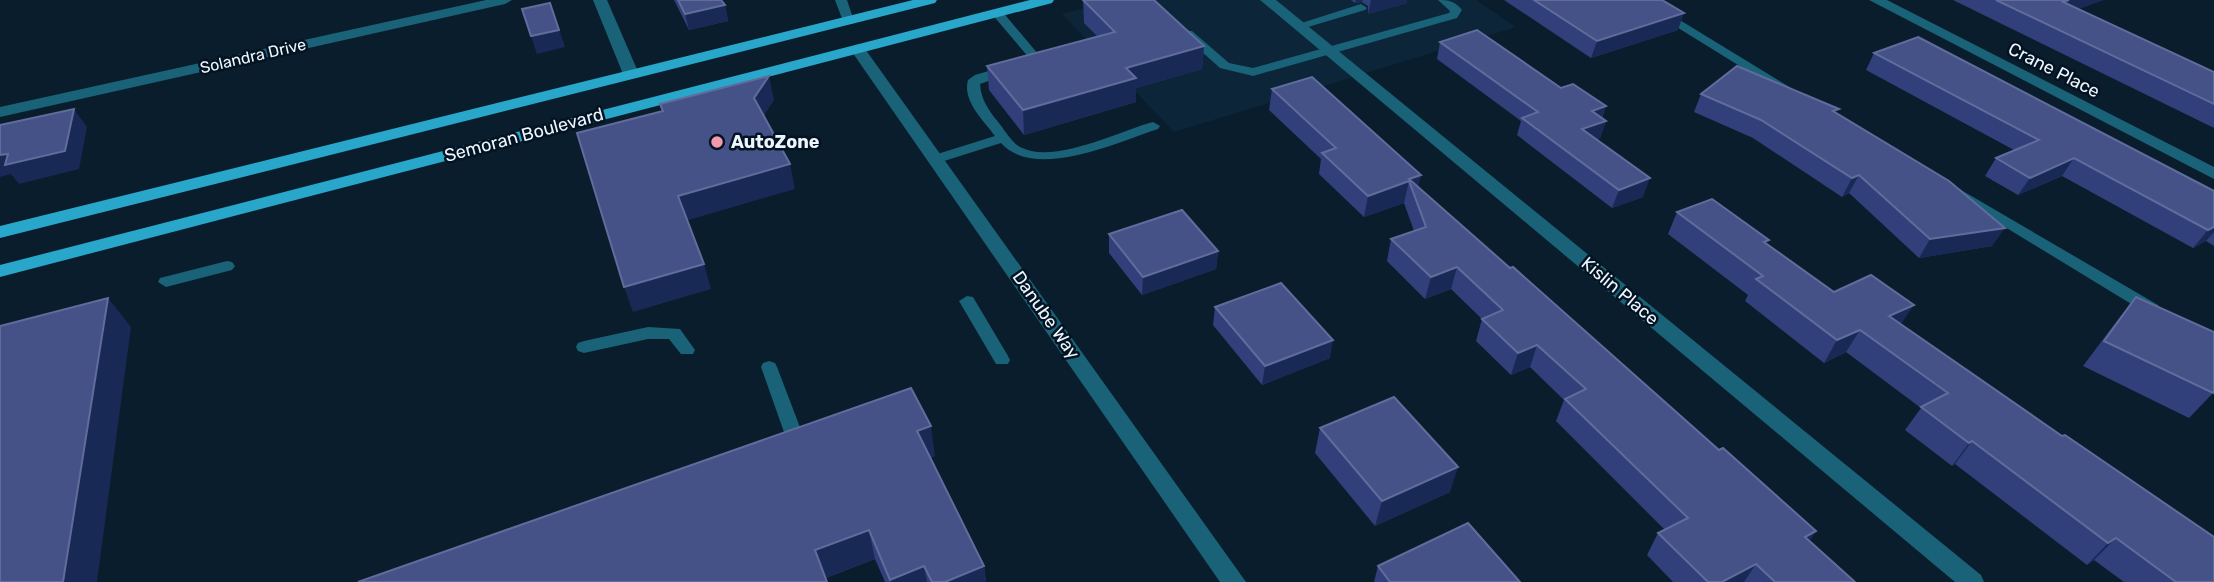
<svg xmlns="http://www.w3.org/2000/svg" width="2214" height="582" viewBox="0 0 2214 582" font-family="Rubik,sans-serif">
	<style>
		.built { fill: #0c2539 }
		.lines { fill: none; stroke-linecap: round; stroke-linejoin: round }
		.service { fill: #196277; fill-rule: evenodd }
		.minor { fill: #196277; fill-rule: evenodd }
		.tertiary { fill: #196277; fill-rule: evenodd }
		.primary { fill: #29a7ca; fill-rule: evenodd }
		.wall { fill: #313f7a }
		.shaded-wall { fill: #192955 }
		.building { fill: #455288; stroke: #606c9b; stroke-width: 2 }
		.poi-dot { fill: #f29aad; stroke: #031322; stroke-width: 2.5 }
		.labels { text-anchor: middle; dominant-baseline: central; stroke-width: 5; stroke-linejoin: round; paint-order: stroke }
		.far-street-label { font-size: 16px; fill: #edf6ff; stroke: #031322 }
		.street-label { font-size: 18px; fill: #edf6ff; stroke: #031322 }
		.poi-label { font-size: 18px; font-weight: bold; fill: #edf6ff; stroke: #031322; text-anchor: start }
	</style>
	<rect width="100%" height="100%" fill="#0a1d2c"/>
	<path class="built" d="M1115 0H1476L1516 27 1174 132 1062 14Z"/>
	<g class="lines">
		<g class="service">
			<path d="M835 0H847L854 21 852 24H844Z"/>
			<path d="M1438 0C1449 0 1455 1 1462 10L1457 18 1253 76 1220 68 1182 34 1184 31H1192L1229 63 1253 68 1449 13 1450 11Z"/>
			<path d="M1633 0H1647L1796 91 1790 95 1785 94Z"/>
			<path d="M1361 4 1367 8 1365 10 1298 30 1292 26Z"/>
			<path d="M997 9 1001 10 1044 61 980 84C981 102 991 113 1002 127 1007 134 1013 143 1020 147 1054 165 1119 131 1153 122L1160 126 1158 129C1118 142 1035 181 1001 143L941 162H931L929 159 931 156 995 136C984 121 962 101 968 80L975 75 1030 59 991 13Z"/>
			<path d="M1956 187 2158 305 2160 309 2158 313H2146L1951 194 1949 191 1951 188Z"/>
			<path d="M227 261 232 262 235 266 232 270 166 287 158 282 160 278Z"/>
			<path d="M967 296 973 297 1008 356 1010 360 1008 364H996L959 301Z"/>
			<path d="M648 327 680 329 695 350 693 354H681L669 339H648L584 353 578 351 576 347 578 343 584 341Z"/>
			<path d="M769 361 775 363 777 367 803 435 800 440 794 442 788 440 785 435 761 367 763 363Z"/>
		</g>
		<g class="minor">
			<path d="M486 0H512L505 4 0 117V107Z"/>
			<path d="M593 0H607L639 74 636 77 631 79 623 74Z"/>
			<path d="M1260 0H1276L1981 575 1984 582H1955Z"/>
			<path d="M1869 0H1887L2214 167V179Z"/>
		</g>
		<path class="tertiary" d="M858 44 863 46 1246 582H1220L850 49Z"/>
		<g class="primary">
			<path d="M913 0H937L935 3 0 238V226Z"/>
			<path d="M1030 0H1054L1052 3 0 277V265Z"/>
		</g>
	</g>
	<g class="wall">
		<path d="M674 0H721L725 5 728 21 689 30Z"/>
		<path d="M1083 0 1204 46 1202 69 1136 88V102L1024 135 989 90 987 66 1097 36 1084 23Z"/>
		<path d="M1351 0H1407V3L1368 14V6L1362 2 1355 3Z"/>
		<path d="M1504 0H1662L1678 30 1591 58Z"/>
		<path d="M1953 0H2103L2078 9 2214 72V128Z"/>
		<path d="M1440 42 1561 88 1606 106 1602 118 1606 121 1600 138 1596 140 1643 197 1612 208 1517 135 1521 121 1437 59Z"/>
		<path d="M1874 53 2214 191V246L2206 241 2193 248 2062 176 2018 195 1985 176 1996 158 2014 150 1866 70Z"/>
		<path d="M1272 89 1418 187 1855 582H1673L1647 555 1658 533 1665 530 1556 421 1564 400 1530 367 1511 375 1476 341 1482 319 1451 289 1425 299 1387 261 1391 239 1414 231 1404 203 1364 217 1319 174 1321 159 1269 110Z"/>
		<path d="M1701 94 1837 114 1992 246 1919 258 1849 193 1842 197 1753 138 1694 112Z"/>
		<path d="M1677 212 1767 244 1834 292 1901 324 2214 582H2124L2094 560 2087 565 1955 464 1952 466 1905 430 1921 408 1846 352 1824 363 1745 301 1748 295 1668 234Z"/>
		<path d="M1109 234 1218 251 1216 269 1142 295 1109 253Z"/>
		<path d="M2136 297 2213 393 2189 418 2083 366 2116 322Z"/>
		<path d="M1215 307 1330 358 1262 385 1213 325Z"/>
		<path d="M1320 428 1450 492 1375 526 1315 453Z"/>
		<path d="M935 456 930 458 984 566 986 582H885L875 559 826 578 358 582Z"/>
		<path d="M1378 566 1520 582H1374Z"/>
	</g>
	<g class="shaded-wall">
		<path d="M1356 0H1363L1362 2 1355 3Z"/>
		<path d="M1371 0H1407V3L1368 14Z"/>
		<path d="M2069 0H2103L2053 19 2063 2Z"/>
		<path d="M550 3 565 47 537 54 531 36Z"/>
		<path d="M725 5 728 21 689 30 685 14Z"/>
		<path d="M1684 13 1678 30 1591 58 1597 41Z"/>
		<path d="M1204 46 1202 69 1136 88V102L1024 135 1023 110 1126 68Z"/>
		<path d="M769 76 774 100 760 122 754 98Z"/>
		<path d="M1606 106 1600 122 1606 121 1600 138 1576 147 1582 129 1592 111Z"/>
		<path d="M74 109 87 127 79 169 19 184 11 174 0 177V155Z"/>
		<path d="M2074 158 2062 176 2018 195 2030 178Z"/>
		<path d="M790 164 795 189 685 221 678 196Z"/>
		<path d="M1421 175 1416 197 1409 179Z"/>
		<path d="M1859 175 1849 193 1842 197 1852 178Z"/>
		<path d="M1650 178 1643 197 1612 208 1619 190Z"/>
		<path d="M1409 181 1404 203 1364 217 1368 196Z"/>
		<path d="M2214 227V232L2206 241 2193 248 2208 230Z"/>
		<path d="M2005 228 1992 246 1919 258 1930 239Z"/>
		<path d="M1218 251 1216 269 1142 295 1143 277Z"/>
		<path d="M704 264 711 289 633 312 624 287Z"/>
		<path d="M1457 267 1451 289 1425 299 1431 277Z"/>
		<path d="M108 298 131 327 97 582H63Z"/>
		<path d="M1914 305 1899 327 1889 316Z"/>
		<path d="M1860 330 1846 352 1824 363 1837 340Z"/>
		<path d="M1333 340 1330 358 1262 385 1265 366Z"/>
		<path d="M1537 345 1530 367 1511 375 1518 353Z"/>
		<path d="M931 426 935 456 922 461 917 431Z"/>
		<path d="M1972 441 1955 464 1952 466 1969 443Z"/>
		<path d="M1458 467 1450 492 1375 526 1382 501Z"/>
		<path d="M869 530 875 559 823 579 815 550Z"/>
		<path d="M1816 531 1802 553 1805 537Z"/>
		<path d="M2116 538 2094 560 2087 565 2108 543Z"/>
		<path d="M1756 564 1744 582H1722Z"/>
		<path d="M924 566 927 582H891L890 580Z"/>
		<path d="M984 566 986 582H945Z"/>
	</g>
	<g class="building">
		<path d="M678 0H721L725 5 685 14Z"/>
		<path d="M1083 0H1154L1204 46 1126 68 1136 78 1023 110 987 66 1115 32Z"/>
		<path d="M1534 0H1662L1684 13 1597 41Z"/>
		<path d="M1996 0H2069L2063 2 2214 72V104Z"/>
		<path d="M550 3 559 30 531 36 522 9Z"/>
		<path d="M1477 30 1561 88 1573 84 1606 106 1592 111 1606 121 1582 129 1650 178 1619 190 1522 118 1538 112 1440 42Z"/>
		<path d="M1918 37 2214 191V227L2208 230 2074 158 2030 178 1996 158 2039 140 1874 53Z"/>
		<path d="M1737 66 1839 109 1833 111 1949 181 2005 228 1930 239 1859 175 1852 178 1761 120 1701 94Z"/>
		<path d="M769 76 754 98 790 164 678 196 704 264 624 287 577 133 663 111 660 104Z"/>
		<path d="M1312 77 1421 175 1409 179 1510 268 1513 267 1719 450 1723 448 1816 531 1805 537 1855 582H1775L1756 564 1722 582H1708L1658 533 1688 518 1565 399 1586 389 1537 345 1518 353 1482 319 1503 310 1457 267 1431 277 1391 239 1426 227 1409 181 1368 196 1322 153 1336 148 1272 89Z"/>
		<path d="M74 109 65 151 5 165 8 154 0 155V125Z"/>
		<path d="M1712 199 1769 240 1764 242 1834 292 1871 275 1914 305 1889 316 2062 436 2065 435 2214 537V582H2176L2116 538 2108 543 1972 441 1969 443 1921 407 1948 393 1860 330 1837 340 1756 279 1763 276 1677 212Z"/>
		<path d="M1182 210 1218 251 1143 277 1109 234Z"/>
		<path d="M1281 283 1333 340 1265 366 1215 307Z"/>
		<path d="M2136 297 2214 332V391L2213 393 2104 341Z"/>
		<path d="M108 298 63 582H0V326Z"/>
		<path d="M911 388 931 426 917 431 984 566 945 582H932L924 566 890 580 869 530 815 550 827 582H358Z"/>
		<path d="M1394 397 1458 467 1382 501 1320 428Z"/>
		<path d="M1468 523 1520 582H1390L1378 566Z"/>
	</g>
	<circle class="poi-dot" cx="717" cy="142" r="7"/>
	<g class="labels">
		<g class="far-street-label">
			<text transform="translate(253 56) rotate(-13)">Solandra Drive</text>
		</g>
		<g class="street-label">
			<text transform="translate(2054 70) rotate(27)">Crane Place</text>
			<text transform="translate(524 135) rotate(-15)">Semoran Boulevard</text>
			<text transform="translate(1620 291) rotate(40)">Kislin Place</text>
			<text transform="translate(1046 315) rotate(55)">Danube Way</text>
		</g>
		<g class="poi-label">
			<text x="731" y="142">AutoZone</text>
		</g>
	</g>
</svg>
